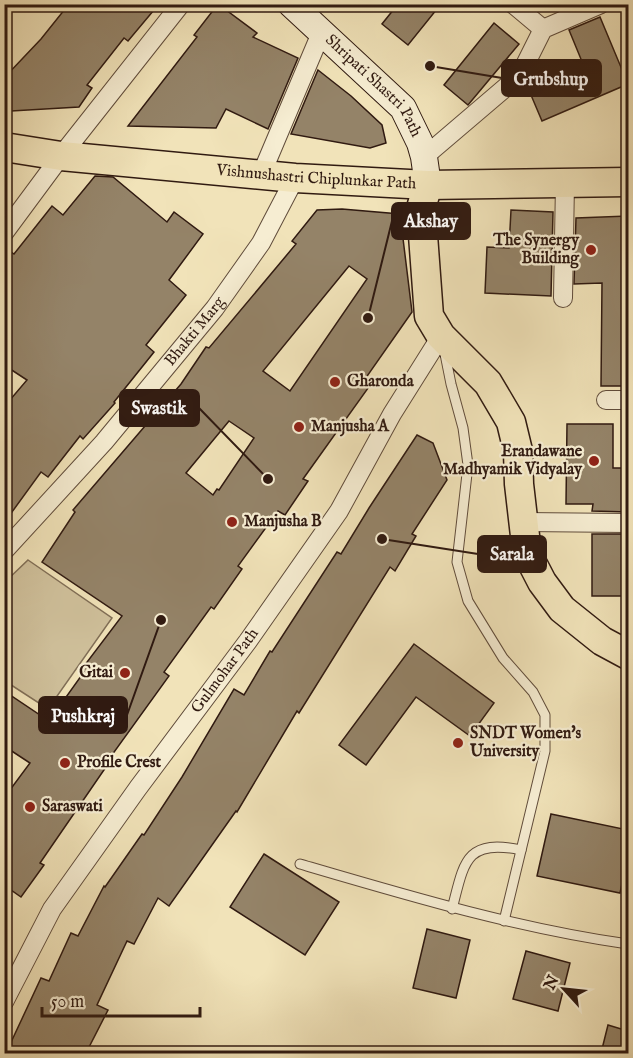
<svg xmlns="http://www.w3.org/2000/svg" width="633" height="1058" viewBox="0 0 633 1058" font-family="'IM FELL English',serif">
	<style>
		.green { fill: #d0c19c; stroke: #806e56; stroke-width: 1.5 }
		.building { fill: #948368; stroke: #301a11; stroke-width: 1.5; fill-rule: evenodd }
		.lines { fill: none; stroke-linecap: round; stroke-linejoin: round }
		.lane-casing { stroke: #604c3b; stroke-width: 11 }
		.street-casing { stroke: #604c3b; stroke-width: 20 }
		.secondary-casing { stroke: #301a11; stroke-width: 28 }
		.primary-casing { stroke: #301a11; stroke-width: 31 }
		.lane { stroke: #f6edd2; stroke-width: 9 }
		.street { stroke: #f6edd2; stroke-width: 18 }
		.secondary { stroke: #f6edd2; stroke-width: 26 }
		.primary { stroke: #f1e3b9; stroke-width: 28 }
		.poi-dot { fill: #8f2418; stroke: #f6edd2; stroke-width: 2 }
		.labels { text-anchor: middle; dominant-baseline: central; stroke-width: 4.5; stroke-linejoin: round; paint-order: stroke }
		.street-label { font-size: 16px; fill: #301a11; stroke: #f6edd2 }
		.poi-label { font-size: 16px; font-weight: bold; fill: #301a11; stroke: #f6edd2; text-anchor: start }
		.leader { fill: none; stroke: #301a11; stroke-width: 2 }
		.callout-dot { fill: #301a11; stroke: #f6edd2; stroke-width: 2 }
		.callout { fill: #301a11; stroke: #301a11; stroke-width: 2 }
		.callout-label { font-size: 18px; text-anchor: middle; font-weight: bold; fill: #fff }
	</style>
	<rect width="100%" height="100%" fill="#f1e3b9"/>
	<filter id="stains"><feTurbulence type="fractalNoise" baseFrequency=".00333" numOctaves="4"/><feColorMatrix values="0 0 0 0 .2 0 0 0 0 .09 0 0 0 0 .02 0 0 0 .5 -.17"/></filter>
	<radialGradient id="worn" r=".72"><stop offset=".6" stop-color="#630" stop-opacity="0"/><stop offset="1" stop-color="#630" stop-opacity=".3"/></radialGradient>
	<path class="green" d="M28 560 112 618 48 709 5 681V582Z"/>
	<g class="building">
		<path d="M69 4H159L128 41 124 38 87 85 92 88 79 107 11 111 4 107V78L41 39Z"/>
		<path d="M218 4 257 33 253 37 298 58 268 129 226 109 216 128 128 126 197 37 194 35Z"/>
		<path d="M398 4H441L408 45 382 24Z"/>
		<path d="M600 17 628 84 542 121 528 88 583 64 569 30Z"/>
		<path d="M494 23 519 44 468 105 444 85Z"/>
		<path d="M318 70 351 96 382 125 386 143 370 148 291 134Z"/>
		<path d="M95 176 113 177 167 222 174 212 203 234 169 280 186 295 146 345 154 352 114 402 115 403 83 439 80 436 48 477 41 472 4 523V407L27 380 4 365V247L14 254 52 206 63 215Z"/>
		<path d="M342 209 400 214 412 312 365 379 371 384 303 479 308 481 285 515 278 511 238 566 242 569 214 609 211 607 164 672 169 676 104 766 106 767 40 863 44 865 21 897 4 885V798L30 763 4 746V691L49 721 84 672 81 670 122 616 42 562 75 512 73 510 181 384 206 347 209 348 296 244 292 241 317 210ZM349 266 367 279 290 391 263 371ZM229 421 254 438 219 490 217 489 213 495 186 473Z"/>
		<path d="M511 210 553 212 551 296 485 293 487 247 509 248Z"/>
		<path d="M628 216V386H601L602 283 574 284 576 218Z"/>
		<path d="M567 424H613V468H628V512L592 511 593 504H566Z"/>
		<path d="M417 435 433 443 447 480 412 534 416 536 395 571 390 567 299 713 297 711 237 812 236 811 169 906 158 898 134 944 127 941 97 1005 108 1010 86 1053H6L41 978 49 981 71 933 78 936 104 886 105 887 142 834 144 835 182 777 234 689 244 695 270 651 272 652 337 552 341 554 369 508Z"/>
		<rect x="592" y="534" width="36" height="62"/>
		<path d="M414 644 494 703 470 736 416 697 366 765 339 745Z"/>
		<path d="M551 814 628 830V856L620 893 537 876Z"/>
		<path d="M264 854 339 902 305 955 230 907Z"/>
		<path d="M427 929 470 940 456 998 413 988Z"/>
		<path d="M526 951 570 963 558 1011 513 999Z"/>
		<path d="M608 1025 628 1031V1053H601Z"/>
	</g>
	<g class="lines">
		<g class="lane-casing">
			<g id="lane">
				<path d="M444 349 451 384 463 428 468 465 457 562 468 601 503 658 533 692 545 715V751L504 921"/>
				<path d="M300 864C409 896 516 928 628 944"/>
				<path d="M452 909C464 863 465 838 521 850"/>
			</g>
		</g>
		<g class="street-casing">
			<g id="street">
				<path d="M513 4 543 29"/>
				<path d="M424 157 520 75 543 29 601 4"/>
				<path d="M261 175 321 33"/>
				<path d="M4 233 61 156 181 4"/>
				<path d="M563 298 565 183"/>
				<path d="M606 400H628"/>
				<path d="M523 522 628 523"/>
				<path id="s1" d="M4 551 104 442 215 308 261 243 295 178"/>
				<path id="s2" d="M4 1002 52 909 138 788 248 641 339 511 392 414 441 336"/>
			</g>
		</g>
		<g class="secondary-casing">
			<g id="secondary">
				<path id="s3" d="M291 4 403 108 420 143 424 157 428 185"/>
			</g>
		</g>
		<g class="primary-casing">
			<g id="primary">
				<path id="s4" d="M4 147 61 156 295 178 428 185 628 182"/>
				<path d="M428 185 421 208 429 316 441 336 488 383 511 422 518 451 519 484 527 553 542 582 562 609 602 641 628 655"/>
			</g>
		</g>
		<use href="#lane" class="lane"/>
		<use href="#street" class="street"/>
		<use href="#secondary" class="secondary"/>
		<use href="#primary" class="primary"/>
	</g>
	<g class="poi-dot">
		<circle cx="591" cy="250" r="6"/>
		<circle cx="335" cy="382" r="6"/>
		<circle cx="299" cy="427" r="6"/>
		<circle cx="594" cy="461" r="6"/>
		<circle cx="232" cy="522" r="6"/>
		<circle cx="125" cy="673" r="6"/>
		<circle cx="458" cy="743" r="6"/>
		<circle cx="65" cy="763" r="6"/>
		<circle cx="30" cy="807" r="6"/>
	</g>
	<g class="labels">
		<g class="street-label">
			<text stroke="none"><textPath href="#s3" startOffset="117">Shripati Shastri Path</textPath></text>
			<text stroke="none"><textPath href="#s4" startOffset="314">Vishnushastri Chiplunkar Path</textPath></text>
			<text stroke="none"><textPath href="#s1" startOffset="291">Bhakti Marg</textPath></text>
			<text stroke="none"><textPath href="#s2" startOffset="399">Gulmohar Path</textPath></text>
		</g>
		<g class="poi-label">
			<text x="579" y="241" text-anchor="end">The Synergy<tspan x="579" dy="18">Building</tspan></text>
			<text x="347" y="382">Gharonda</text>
			<text x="311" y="427">Manjusha A</text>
			<text x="582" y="452" text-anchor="end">Erandawane<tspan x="582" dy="18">Madhyamik Vidyalay</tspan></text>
			<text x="244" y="522">Manjusha B</text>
			<text x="113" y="673" text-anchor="end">Gitai</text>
			<text x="470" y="734">SNDT Women's<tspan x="470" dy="18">University</tspan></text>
			<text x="77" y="763">Profile Crest</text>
			<text x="42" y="807">Saraswati</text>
		</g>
	</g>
	<path class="leader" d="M430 66L502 78M368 318L392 221M268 479L199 408M382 539L478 554M161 620L127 715"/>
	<g class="callout-dot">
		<circle cx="430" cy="66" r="6"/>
		<circle cx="368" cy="318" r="6"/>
		<circle cx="268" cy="479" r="6"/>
		<circle cx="382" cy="539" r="6"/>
		<circle cx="161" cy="620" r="6"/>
	</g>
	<g class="callout">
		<rect x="502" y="60" width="99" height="36" rx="6"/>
		<rect x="392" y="203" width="78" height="36" rx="6"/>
		<rect x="120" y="390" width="79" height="36" rx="6"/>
		<rect x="478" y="536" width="68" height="36" rx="6"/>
		<rect x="39" y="697" width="88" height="36" rx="6"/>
	</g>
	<g class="callout-label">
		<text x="551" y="85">Grubshup</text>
		<text x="431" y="227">Akshay</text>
		<text x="159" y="414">Swastik</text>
		<text x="512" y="560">Sarala</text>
		<text x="83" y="722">Pushkraj</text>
	</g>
	<rect width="633" height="1058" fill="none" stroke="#f1e3b9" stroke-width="24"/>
	<rect x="6" y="6" width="621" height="1046" fill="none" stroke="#301a11" stroke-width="3"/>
	<rect x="12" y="12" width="609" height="1034" fill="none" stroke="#301a11" stroke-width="1.5"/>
	<g transform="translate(564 989) rotate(297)" stroke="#f6edd2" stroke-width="4.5" paint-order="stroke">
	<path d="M0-4.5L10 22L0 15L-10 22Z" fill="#301a11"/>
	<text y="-9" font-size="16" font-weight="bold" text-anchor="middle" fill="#301a11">N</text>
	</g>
	<path d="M42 1007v9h158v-9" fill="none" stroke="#301a11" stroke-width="3"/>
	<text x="51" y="1007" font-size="18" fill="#301a11" stroke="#f6edd2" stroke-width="4.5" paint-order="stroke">50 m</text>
	<rect width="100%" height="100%" filter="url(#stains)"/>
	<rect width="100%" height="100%" fill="url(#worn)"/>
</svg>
